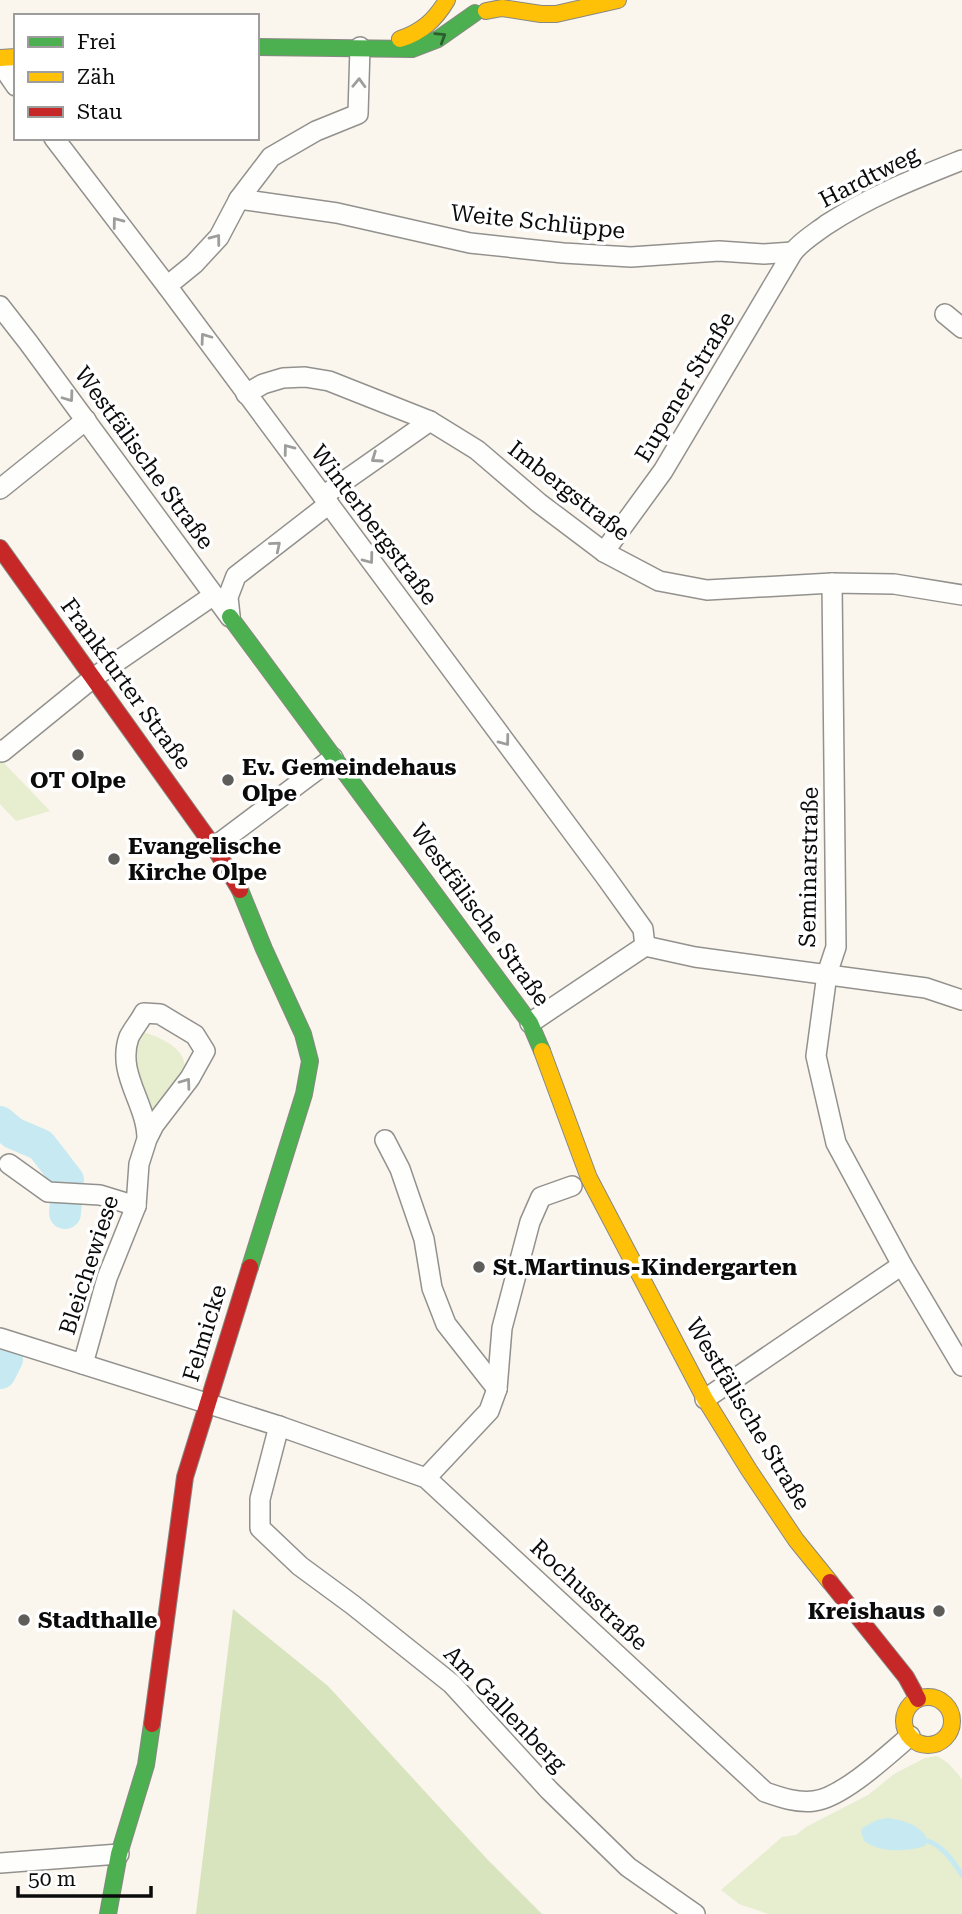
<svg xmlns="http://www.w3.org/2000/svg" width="962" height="1914" viewBox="0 0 962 1914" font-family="'Roboto Serif',serif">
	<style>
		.green { fill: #e7edcf }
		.forest { fill: #d8e4be }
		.water { fill: #c7eaf2 }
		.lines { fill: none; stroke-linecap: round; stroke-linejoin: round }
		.stream { stroke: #c7eaf2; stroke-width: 5 }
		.river { stroke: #c7eaf2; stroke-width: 32 }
		.street-casing { stroke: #93918d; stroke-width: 22 }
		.fast-casing { stroke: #898784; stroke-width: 18 }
		.slow-casing { stroke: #898784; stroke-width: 18 }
		.jam-casing { stroke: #898784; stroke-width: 18 }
		.street { stroke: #fefefc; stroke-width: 19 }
		.fast { stroke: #4caf50; stroke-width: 16 }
		.slow { stroke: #ffc107; stroke-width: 16 }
		.jam { stroke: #c62828; stroke-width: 16 }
		.oneway { stroke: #2c5d2e }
		.oneway2 { stroke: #9d9d9c }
		.poi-dot { fill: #5f5d5a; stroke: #fff; stroke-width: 2.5 }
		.labels { text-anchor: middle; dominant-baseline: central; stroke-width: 7; stroke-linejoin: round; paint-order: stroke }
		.street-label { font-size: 23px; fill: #0b0b0b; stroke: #fff }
		.poi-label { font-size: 23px; font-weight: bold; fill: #0b0b0b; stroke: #fff; text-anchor: start }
	</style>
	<rect width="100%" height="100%" fill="#faf6ee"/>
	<g class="green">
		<path d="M0 759 50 811 16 821 0 804Z"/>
		<path d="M138 1030C157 1036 195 1050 182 1076 176 1089 161 1105 152 1117L136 1090 132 1037Z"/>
		<path d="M937 1756C948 1762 955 1769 962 1780V1914H768L739 1904 721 1890 782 1837 796 1835 806 1827 868 1795 894 1774 925 1758Z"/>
	</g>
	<path class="forest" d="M233 1609 328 1686 487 1859 542 1914H196Z"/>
	<path class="water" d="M888 1818C903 1820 922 1825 928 1841L925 1846C906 1852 881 1853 864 1841L861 1832 862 1828 877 1820Z"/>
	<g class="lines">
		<path class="stream" d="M928 1841C944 1847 953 1861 962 1875"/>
		<g class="river">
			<path d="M0 1122 13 1133 41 1145 68 1180 65 1213"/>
			<path d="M0 1373 7 1359"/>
		</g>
		<g class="street-casing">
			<g id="street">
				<path d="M0 67 5 70 16 86"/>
				<path d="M54 138 167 286 605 876 643 929 645 946"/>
				<path d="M239 199 337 213 470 243 563 253 631 257 719 251 764 254 793 252"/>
				<path d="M167 286 194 264 219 237 239 199 271 157 316 131 358 114 360 47"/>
				<path d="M0 306 28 342 230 617"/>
				<path d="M945 314 962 328"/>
				<path d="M246 394 263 384 283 378 305 377 329 381 430 421 477 450 539 503 604 552 659 581 707 590 832 583 894 584 962 595"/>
				<path d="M0 489 86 420"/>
				<path d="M323 496 430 421"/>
				<path d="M604 552 663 471 793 252C802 241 814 234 826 225 870 196 914 179 962 160"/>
				<path d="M832 583 836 947 827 974 816 1056 836 1143 902 1265 962 1366"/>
				<path d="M230 616 228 597 236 576 329 504"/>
				<path d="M0 750 2 752 93 678 214 595"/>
				<path d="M214 847 333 758"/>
				<path d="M530 1023 645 946 695 957 926 988 962 1000"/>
				<path d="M385 1140 400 1169 424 1239 432 1288 446 1324 497 1389"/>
				<path d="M9 1164 48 1192 100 1195 136 1206"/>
				<path d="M0 1338 279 1426 426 1478 765 1792C782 1798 797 1803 814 1801 842 1798 889 1754 910 1736"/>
				<path d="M83 1364 107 1278 136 1206 139 1164 147 1139 154 1125 190 1078 205 1051 195 1035 160 1014 144 1013C140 1021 133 1029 129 1037 116 1074 147 1103 147 1139"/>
				<path d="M705 1399 902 1265"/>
				<path d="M279 1426 260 1499V1528L300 1566 353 1605 452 1684 549 1790 628 1867 695 1914"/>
				<path d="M426 1478 489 1411 497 1389 502 1328 530 1222 541 1197 572 1186"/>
				<path d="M0 1863 119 1854"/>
			</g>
		</g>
		<g class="fast-casing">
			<g id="fast">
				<path d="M257 47 412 49 438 39 475 13"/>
				<path d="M230 617 530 1023 542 1051"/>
				<path d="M240 890 264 949 303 1034 310 1061 304 1094 250 1267"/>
				<path d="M108 1914 119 1854 146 1765 152 1724"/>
			</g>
		</g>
		<g class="slow-casing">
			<g id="slow">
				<path d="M486 11 502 8 541 14H556L618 0"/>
				<path d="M400 39C422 32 435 20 447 0"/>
				<path d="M0 58 16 57"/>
				<path d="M542 1051 589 1178 705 1399 749 1470 796 1540 830 1582"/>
				<circle cx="928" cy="1721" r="24"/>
			</g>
		</g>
		<g class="jam-casing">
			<g id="jam">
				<path d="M0 548 214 847 240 890"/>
				<path d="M830 1582 906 1677 918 1699"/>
				<path d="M152 1724 185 1477 250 1267"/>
			</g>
		</g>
		<use href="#street" class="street"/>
		<use href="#fast" class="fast"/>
		<use href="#slow" class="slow"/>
		<use href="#jam" class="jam"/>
	</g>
	<defs><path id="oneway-chevron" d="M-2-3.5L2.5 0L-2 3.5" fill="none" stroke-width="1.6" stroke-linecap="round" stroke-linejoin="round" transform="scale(1.75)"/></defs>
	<use class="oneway" href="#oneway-chevron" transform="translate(441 37) rotate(-32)"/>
	<g class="oneway2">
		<use href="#oneway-chevron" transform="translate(359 83) rotate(-88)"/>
		<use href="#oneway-chevron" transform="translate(117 222) rotate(-127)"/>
		<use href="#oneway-chevron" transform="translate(216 239) rotate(-53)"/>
		<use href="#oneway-chevron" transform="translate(205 338) rotate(-126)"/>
		<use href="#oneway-chevron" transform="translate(69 397) rotate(54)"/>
		<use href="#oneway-chevron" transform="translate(288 449) rotate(-127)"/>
		<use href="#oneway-chevron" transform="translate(376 458) rotate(145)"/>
		<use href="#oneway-chevron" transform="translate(276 546) rotate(-40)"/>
		<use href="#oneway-chevron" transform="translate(369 559) rotate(53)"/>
		<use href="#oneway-chevron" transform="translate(505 741) rotate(53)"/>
		<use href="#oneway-chevron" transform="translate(186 1083) rotate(-54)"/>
	</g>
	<g class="poi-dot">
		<circle cx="78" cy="755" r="7"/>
		<circle cx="228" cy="780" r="7"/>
		<circle cx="114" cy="859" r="7"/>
		<circle cx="479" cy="1267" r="7"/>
		<circle cx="939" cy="1611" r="7"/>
		<circle cx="24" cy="1620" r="7"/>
	</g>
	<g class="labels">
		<g class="street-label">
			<text transform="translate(869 177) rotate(-27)">Hardtweg</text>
			<text transform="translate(538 222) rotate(6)">Weite Schlüppe</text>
			<text transform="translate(685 387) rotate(-59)">Eupener Straße</text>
			<text transform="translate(144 458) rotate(54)">Westfälische Straße</text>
			<text transform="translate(569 491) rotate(38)">Imbergstraße</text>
			<text transform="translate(374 525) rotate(53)">Winterbergstraße</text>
			<text transform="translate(126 684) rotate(54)">Frankfurter Straße</text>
			<text transform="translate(809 867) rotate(-89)">Seminarstraße</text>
			<text transform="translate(480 915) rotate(54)">Westfälische Straße</text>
			<text transform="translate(89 1265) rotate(-72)">Bleichewiese</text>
			<text transform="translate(205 1333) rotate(-73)">Felmicke</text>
			<text transform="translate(748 1414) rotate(59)">Westfälische Straße</text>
			<text transform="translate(589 1595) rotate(43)">Rochusstraße</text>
			<text transform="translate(505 1709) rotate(46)">Am Gallenberg</text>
		</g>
		<g class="poi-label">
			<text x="242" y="767">Ev. Gemeindehaus<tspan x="242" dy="26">Olpe</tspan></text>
			<text x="78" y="780" text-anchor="middle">OT Olpe</text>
			<text x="128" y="846">Evangelische<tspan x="128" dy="26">Kirche Olpe</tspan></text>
			<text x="493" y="1267">St.Martinus-Kindergarten</text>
			<text x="925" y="1611" text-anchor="end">Kreishaus</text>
			<text x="38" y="1620">Stadthalle</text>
		</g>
	</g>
	<rect x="14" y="14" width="245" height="126" fill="#ffffff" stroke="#9d9d9d" stroke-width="2"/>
	<rect x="28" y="37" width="35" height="10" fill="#4caf50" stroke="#9d9d9d" stroke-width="2"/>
	<text x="77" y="49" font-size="21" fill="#0b0b0b">Frei</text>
	<rect x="28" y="72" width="35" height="10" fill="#ffc107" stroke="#9d9d9d" stroke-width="2"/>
	<text x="77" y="84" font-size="21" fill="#0b0b0b">Zäh</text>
	<rect x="28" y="107" width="35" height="10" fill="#c62828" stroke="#9d9d9d" stroke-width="2"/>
	<text x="77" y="119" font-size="21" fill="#0b0b0b">Stau</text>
	<path d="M18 1886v10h133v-10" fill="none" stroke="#0b0b0b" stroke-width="3.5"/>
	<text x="28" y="1886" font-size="21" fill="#0b0b0b" stroke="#ffffff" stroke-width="5" paint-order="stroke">50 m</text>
</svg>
